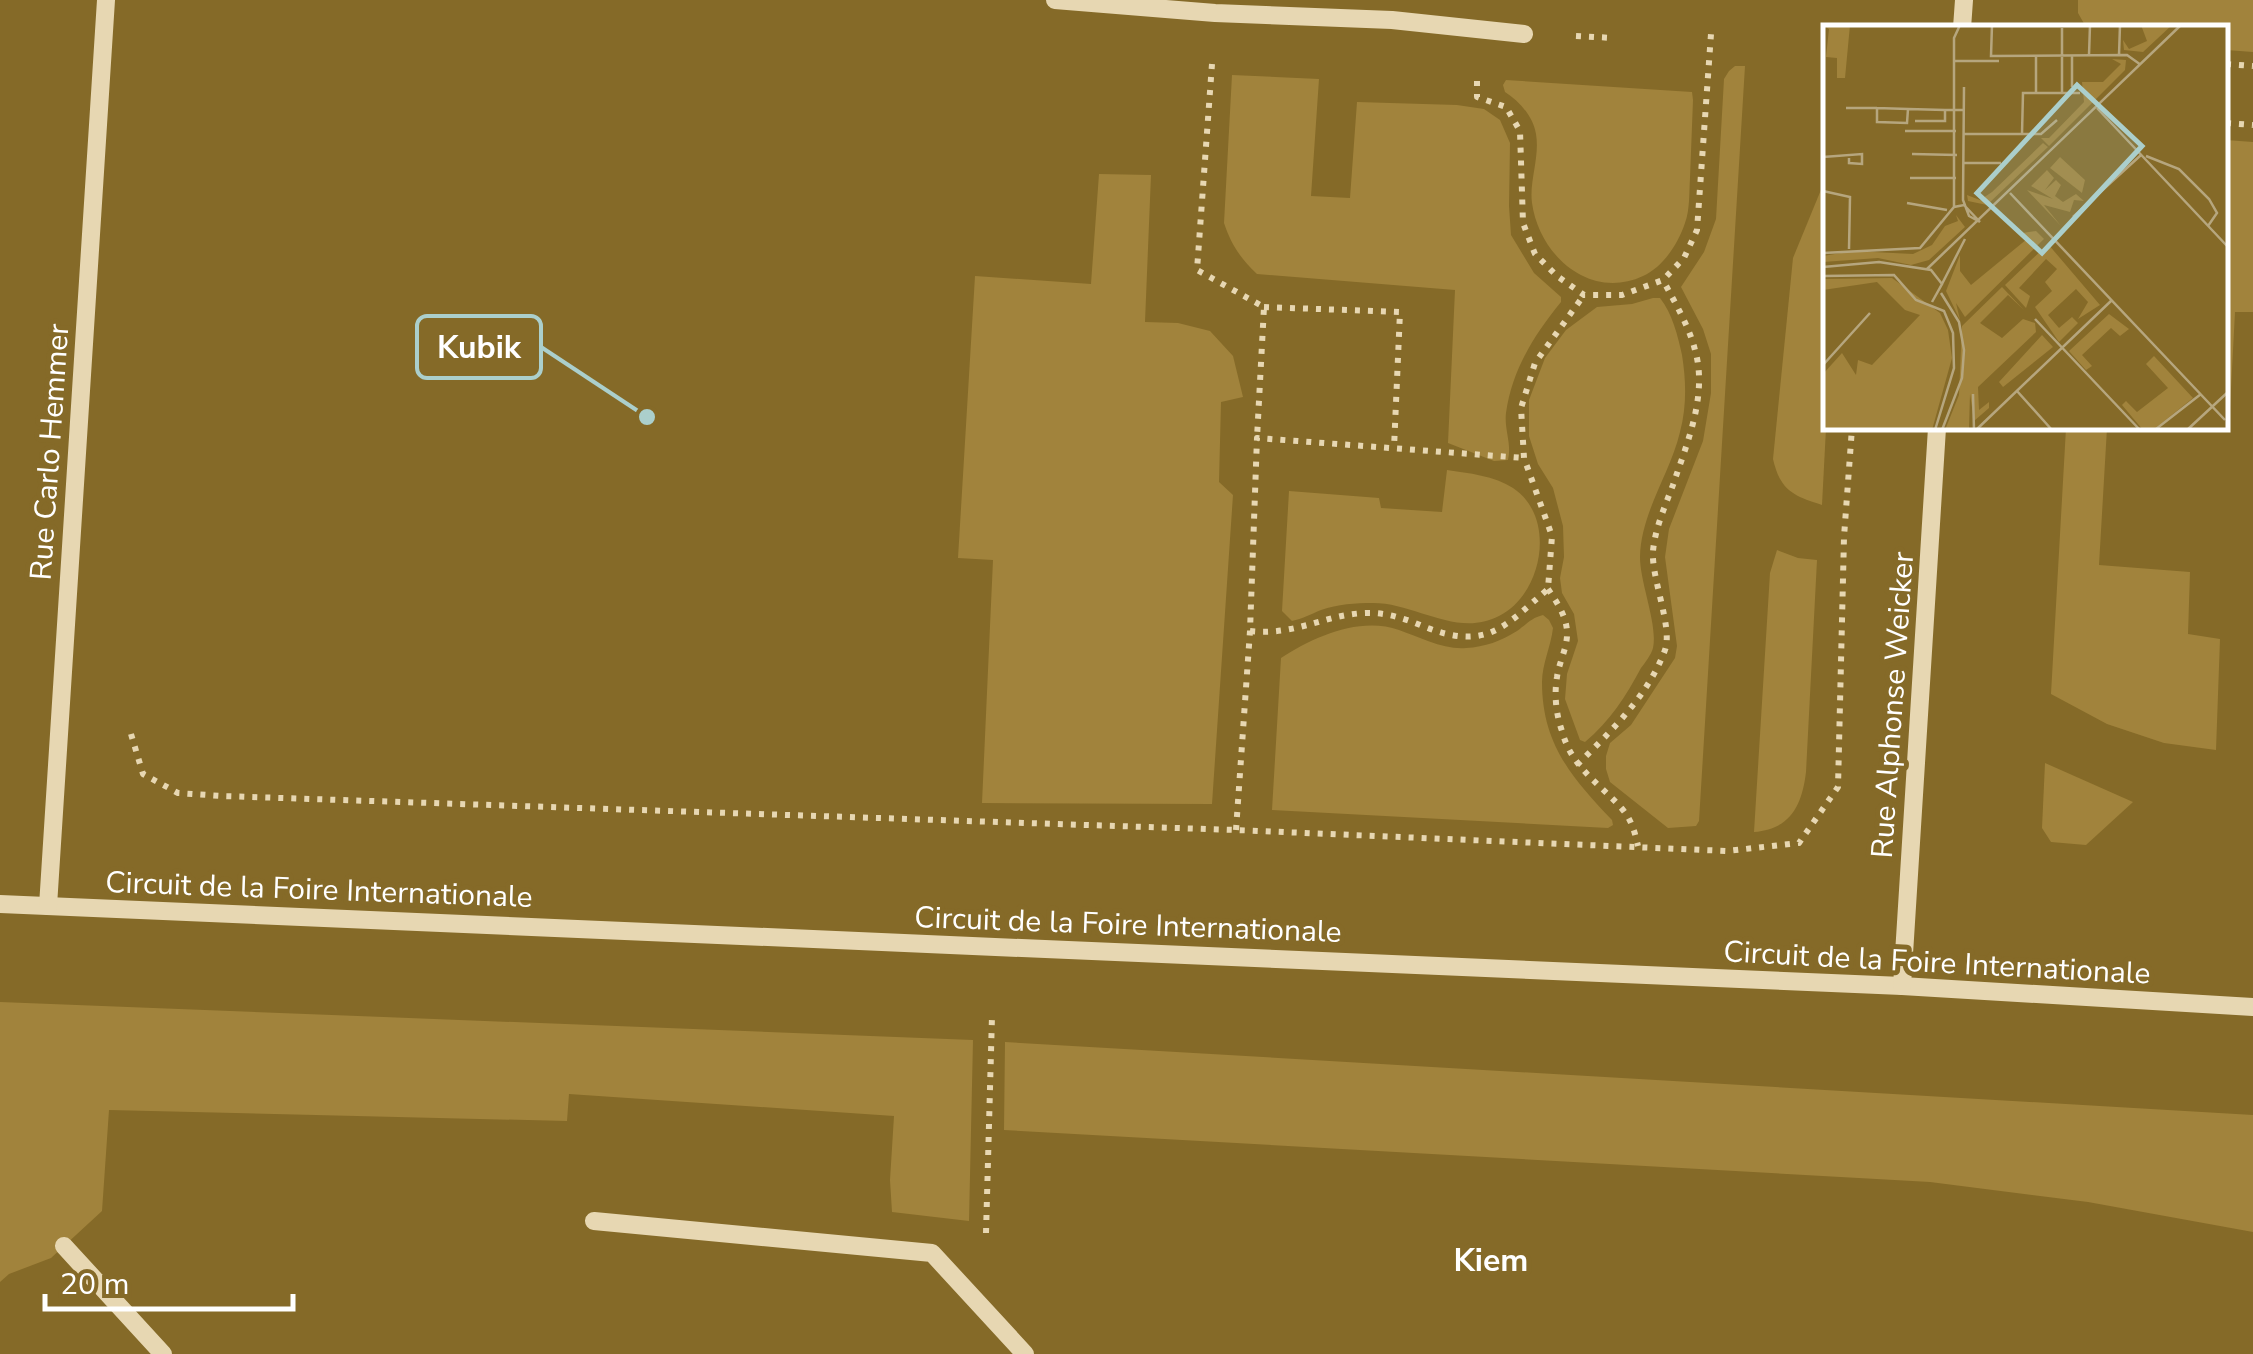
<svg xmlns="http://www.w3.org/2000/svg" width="2253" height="1354" viewBox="0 0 2253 1354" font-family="'Nunito Sans',sans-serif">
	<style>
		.green { fill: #a1833c }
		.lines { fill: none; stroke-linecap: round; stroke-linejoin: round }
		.path { stroke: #e7d7b2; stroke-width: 6; stroke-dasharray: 5 8; stroke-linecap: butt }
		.minor { stroke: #e7d7b2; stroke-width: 18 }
		.labels { text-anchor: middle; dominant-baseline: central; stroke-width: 10; stroke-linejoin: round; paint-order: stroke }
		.street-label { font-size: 30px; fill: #fff; stroke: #856a28 }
		.neighbourhood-label { font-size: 32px; font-weight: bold; fill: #fff; stroke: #856a28 }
		.inset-road { fill: none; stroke: #b6a67e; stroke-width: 2.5 }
		.view { fill: #abcfcc; fill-opacity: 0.15; stroke: #abcfcc; stroke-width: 5 }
		.inset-edge { fill: none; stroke: #fff; stroke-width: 5 }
		.leader { fill: none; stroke: #abcfcc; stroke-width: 4 }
		.callout-dot { fill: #abcfcc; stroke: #856a28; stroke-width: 4 }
		.callout { fill: #856a28; stroke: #abcfcc; stroke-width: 4 }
		.callout-label { font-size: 32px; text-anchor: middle; font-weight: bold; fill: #fff }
	</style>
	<rect width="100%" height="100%" fill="#856a28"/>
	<g class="green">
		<path d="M2078 0H2253V52L2226 50V28L2086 27 2078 13Z"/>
		<path d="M1735 66H1745L1699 821 1696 826 1668 828 1610 782 1606 769V756L1610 743 1631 725 1675 658 1677 646 1665 557 1669 529 1703 441 1711 393V354L1703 329 1681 287 1704 252 1716 219 1724 79 1729 71Z"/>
		<path d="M1232 75 1319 79 1311 196 1350 198 1357 102 1457 105 1484 109 1500 120 1510 143 1509 206 1511 235 1534 273 1561 297V302C1534 335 1512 370 1506 413 1504 429 1512 444 1508 460L1494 461 1448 443 1455 290 1257 274C1240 258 1231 244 1224 223Z"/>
		<path d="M1506 80 1692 92 1693 100C1692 126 1691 152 1690 178 1689 193 1690 209 1685 223 1678 244 1663 267 1643 276 1590 301 1539 255 1532 203 1529 181 1540 157 1536 134 1533 116 1519 101 1505 92L1503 85Z"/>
		<path d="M2226 140 2253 142V312H2235L2229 427H2226Z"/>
		<path d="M1099 174 1151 175 1145 322 1178 323 1210 331 1233 356 1243 397 1221 402 1219 482 1233 495 1212 804 982 803 993 560 958 558 975 276 1091 284Z"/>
		<path d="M1825 180 1826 428 1822 505C1793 496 1780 490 1773 459L1793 258Z"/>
		<path d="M1653 298H1660C1672 313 1678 336 1682 355 1686 380 1687 406 1680 432 1670 474 1641 512 1640 557 1640 583 1658 625 1653 648 1651 655 1645 663 1641 668 1626 696 1610 721 1585 742L1580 740 1565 699 1567 674 1578 641 1574 614 1562 593 1560 578 1564 557 1563 526 1553 488 1538 464 1529 436V400L1545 358 1566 330 1597 307 1632 304Z"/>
		<path d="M2066 428H2107L2099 565 2190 572 2188 634 2220 639 2216 750 2164 743 2107 724 2051 694Z"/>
		<path d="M1447 470C1468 473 1495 476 1513 488 1557 517 1543 594 1499 616 1457 638 1416 603 1373 603 1355 603 1338 604 1321 610 1311 614 1302 619 1292 621L1282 611 1289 491 1379 498 1381 508 1442 512Z"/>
		<path d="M1777 550 1798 558 1817 560 1806 772C1802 805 1791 829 1754 832L1770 573Z"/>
		<path d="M1543 615 1549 620 1553 628C1551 646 1542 664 1542 682 1542 744 1572 778 1612 820L1613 825 1608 828 1272 810 1281 658C1313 637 1360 616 1399 630 1419 637 1444 650 1466 648 1485 647 1501 641 1517 631 1527 624 1531 618 1543 615Z"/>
		<path d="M2045 763 2133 802 2086 845 2051 842 2042 828Z"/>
		<path d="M0 1002 973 1040 969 1221 892 1212 890 1180 894 1116 569 1094 567 1121 109 1110 102 1211 51 1258 9 1274 0 1282Z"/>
		<path d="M1005 1042 2253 1115V1232L2088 1202 1930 1182 1004 1130Z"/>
	</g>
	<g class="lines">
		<g class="path">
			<path d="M1576 36 1614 38"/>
			<path d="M1212 64 1197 270 1264 307 1257 438"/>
			<path d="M2226 64 2253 66"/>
			<path d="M1477 81V97L1506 107 1520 131 1523 223 1535 254 1557 276 1584 295H1622L1663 280 1684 258 1697 230 1711 34"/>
			<path d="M2226 123 2253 125"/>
			<path d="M1264 307 1400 312 1394 448"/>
			<path d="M1548 589C1557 602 1566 616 1567 631 1568 647 1559 662 1557 677 1554 695 1556 714 1562 731 1572 769 1600 783 1623 810 1632 821 1635 833 1638 846"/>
			<path d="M1250 631C1295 636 1323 615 1365 613 1386 612 1406 619 1425 627 1487 651 1504 627 1548 589L1552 536 1524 458 1521 408 1535 363 1584 295"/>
			<path d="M131 734 143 774 178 793 222 796 1236 830 1727 851 1799 843 1838 787 1844 537 1852 428"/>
			<path d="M1577 765C1611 731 1648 696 1665 650 1673 627 1651 578 1653 551 1655 529 1665 506 1673 485 1687 443 1708 395 1695 350 1689 326 1675 303 1663 280"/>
			<path d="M1236 830 1250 631 1257 438 1524 458"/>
			<path d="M986 1233 992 1016"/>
		</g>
		<g class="minor">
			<path d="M1055 0 1215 13 1392 20 1524 34"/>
			<path d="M1962 28 1964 0"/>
			<path d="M0 904 1902 986 2253 1007"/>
			<path d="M48 906 106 0"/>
			<path d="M1902 986 1937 428"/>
			<path d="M594 1221 932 1253 1025 1354"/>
			<path d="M64 1246 163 1354"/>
		</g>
	</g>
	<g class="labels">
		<g class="street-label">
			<text transform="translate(50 452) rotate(-86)">Rue Carlo Hemmer</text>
			<text transform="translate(1893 705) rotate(-86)">Rue Alphonse Weicker</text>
			<text transform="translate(319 890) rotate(2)">Circuit de la Foire Internationale</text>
			<text transform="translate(1128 925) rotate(2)">Circuit de la Foire Internationale</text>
			<text transform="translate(1937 963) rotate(3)">Circuit de la Foire Internationale</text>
		</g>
		<g class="neighbourhood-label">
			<text x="1491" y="1260">Kiem</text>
		</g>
	</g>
	<g transform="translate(1823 25)">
		<rect width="405" height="405" fill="#856a28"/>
		<path d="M0 0H27L22 53H14V33L3 32 6 4ZM318 0 336 2 349 0 320 27 301 25 300 15 306 24 324 16ZM289 34 303 35 302 45 226 121 218 113H226L261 77 259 57H280L298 39ZM220 118 225 122 164 180 145 176 144 170 157 175 169 167ZM237 132 262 155 259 168 227 143ZM224 145 231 153 222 165 233 155 238 160 232 171 240 177 253 169 261 176 251 175 247 187 221 180 238 201 204 165 230 174 208 161ZM133 190 142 202 106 235 88 240 55 233 0 237V231L30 226 90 229 109 220 122 201 135 196ZM213 206 221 214 142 292 133 278 137 295 123 266 137 230V246L148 260 204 214 199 208ZM225 219 277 280 255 294 265 277 253 264 225 290 236 303 249 292 255 298 236 317 212 282 229 266 222 257 234 244 223 234 196 263 207 271 203 283 182 260ZM69 253 117 288 125 305 129 333 109 405H0V349L19 328 33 350 35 335 49 340 97 290 82 285 54 257 0 265V254ZM179 262 201 285 185 270 157 298 179 313 200 294 212 298 213 307 155 362 156 385 166 377V383L151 396 147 369 146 403 122 405 136 370 139 301ZM286 289 306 304 297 311 288 303 259 330 269 341 263 345 246 326ZM219 310 230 322 180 362 176 357ZM331 331 370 373 330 405H320L299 380 303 376 314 387 345 363 323 339Z" fill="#a1833c"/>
		<path class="inset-road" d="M169 0 168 31 304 30 318 40M213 30V68M266 30 267 0M296 30 297 0M131 36H176M141 62 140 175 146 191 157 197M249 62V30M239 68V3M23 83H54M274 83 405 222M85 84 84 98 54 97V83L85 84 122 85H141M92 96H122V85M82 106H133M141 109H199L200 68H257M199 109H218L234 95M89 129 134 130M323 131 356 144 386 174 394 188 385 201M0 132 39 129V139L26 138V133M141 138H178M87 153H133M0 166 27 172 26 224M187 168 402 395M84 178 124 185M131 182V13L137 0M250 192 318 130M0 228 97 223 131 182 141 180 157 197M0 242 56 237 108 245 119 259 109 277M104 244 358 0M0 251 71 250 93 275 121 286 130 308 131 343 112 405M119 259 142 214M118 268 136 297 141 325 139 353 119 405M212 294 317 405M0 340 47 288M194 366 229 405M150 369 151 405M333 404 378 369M153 405 289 275M364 405 405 367"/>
		<path class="view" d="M254 60 319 121 219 228 154 168Z"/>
		<rect width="405" height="405" class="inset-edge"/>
	</g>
	<path class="leader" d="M647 417L541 347"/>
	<circle class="callout-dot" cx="647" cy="417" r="10"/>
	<rect class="callout" x="417" y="316" width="124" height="62" rx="10"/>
	<g class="callout-label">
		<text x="479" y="358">Kubik</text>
	</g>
	<path d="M45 1294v15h248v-15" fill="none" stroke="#ffffff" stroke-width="5"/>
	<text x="60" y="1294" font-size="30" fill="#ffffff" stroke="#856a28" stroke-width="8" paint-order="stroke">20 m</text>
</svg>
